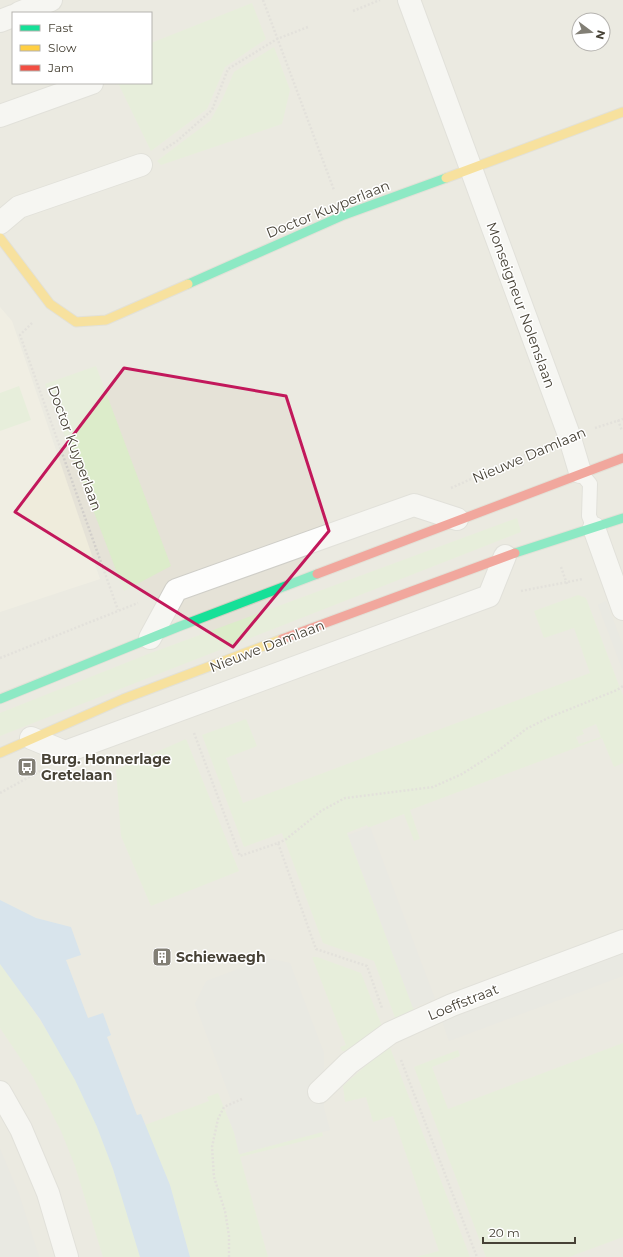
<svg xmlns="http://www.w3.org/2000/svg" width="623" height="1257" viewBox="0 0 623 1257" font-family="Montserrat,sans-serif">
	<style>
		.residential { fill: #e5e2d7; fill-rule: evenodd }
		.education { fill: #efecdc }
		.green { fill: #dcecca; fill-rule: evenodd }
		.parking { fill: #e0dfda }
		.water { fill: #bad6ef }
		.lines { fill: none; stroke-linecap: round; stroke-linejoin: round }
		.lane-casing { stroke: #cfcec8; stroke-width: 16 }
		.street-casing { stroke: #cfcec8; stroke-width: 24 }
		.fast-casing { stroke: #d1cec1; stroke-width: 11 }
		.slow-casing { stroke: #d1cec1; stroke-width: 11 }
		.jam-casing { stroke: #d1cec1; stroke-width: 11 }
		.path { stroke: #d2cfcb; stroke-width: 2.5; stroke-dasharray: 2 2; stroke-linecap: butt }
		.lane { stroke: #fdfdfc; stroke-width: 14 }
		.street { stroke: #fdfdfc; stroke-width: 22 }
		.fast { stroke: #16e098; stroke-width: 9 }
		.slow { stroke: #ffcf43; stroke-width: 9 }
		.jam { stroke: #f24e42; stroke-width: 9 }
		.marked { fill: none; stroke: #c2185b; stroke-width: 3; stroke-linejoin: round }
		.labels { text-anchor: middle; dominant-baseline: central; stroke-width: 3; stroke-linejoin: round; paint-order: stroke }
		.street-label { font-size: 14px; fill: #474236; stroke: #fff }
		.poi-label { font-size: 14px; font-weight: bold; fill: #474236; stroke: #fff; text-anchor: start }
	</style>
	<rect width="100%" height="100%" fill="#f1f0ea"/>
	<path class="residential" d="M0 0H623V1257H0ZM13 13H151V83H13ZM579 20H603V44H579Z"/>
	<path class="education" d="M0 307 12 321 100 579 0 612Z"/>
	<g class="green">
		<path d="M252 3 266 39 225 67 207 109 151 151 119 85 108 83H151V43Z"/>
		<path d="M274 47 290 90 282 124 161 165 157 161 210 121 222 100 234 72Z"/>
		<path d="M96 366 171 566 124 591 45 384Z"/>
		<path d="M19 386 31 420 0 431V393Z"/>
		<path d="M517 518 521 532 0 736V713L148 654Z"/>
		<path d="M578 595 586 598 623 696V763L614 767 602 738 410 810 420 839 414 841 404 814 370 827H368L367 825 347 833 414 1010 436 1002 397 1023 374 961 323 943 282 833 244 847 202 735 246 719 257 746 226 758 243 803 590 673 574 628 544 638 534 611ZM596 724 601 737 579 744 576 737 584 734 582 730Z"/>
		<path d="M186 739 239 871 151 906 121 836 116 770Z"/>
		<path d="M312 957H317L361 973 383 1029 345 1051H342L340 1047 346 1045Z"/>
		<path d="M0 964C38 1015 74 1068 97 1127 115 1170 127 1213 140 1257H103L75 1166 61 1131 33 1077 0 1028Z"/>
		<path d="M623 1043V1237L569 1257H486L414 1067 458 1050 460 1056 432 1067 448 1109Z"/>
		<path d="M389 1045 470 1257H416L439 1251 393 1116 373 1122 366 1097 345 1102 343 1086Z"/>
		<path d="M218 1093 234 1132 240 1154 322 1132 323 1136 240 1157 268 1257H190L170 1185 145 1125 209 1101 207 1097Z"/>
	</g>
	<g class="parking">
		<path d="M606 601 623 646V671L598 605Z"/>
		<path d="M370 827 435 999 413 1008 348 835Z"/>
		<path d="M623 953V976L449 1041 442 1021Z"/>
		<path d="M267 958 290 963 324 1053V1108L330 1130 239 1154 234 1132 226 1112 231 1100 195 1004 206 981Z"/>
		<path d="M0 1149 19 1194 39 1257H0Z"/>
	</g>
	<path class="water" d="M0 900 36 918 71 927 81 955 66 960 88 1018 103 1013 111 1035 107 1037 137 1115 141 1114 170 1185 190 1257H140L113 1169 97 1127 75 1080 40 1019 0 964Z"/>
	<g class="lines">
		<g class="lane-casing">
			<path id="lane" d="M580 472 590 484 589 516 594 528"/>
		</g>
		<g class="street-casing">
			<g id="street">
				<path d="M409 0 569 435 580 472"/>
				<path d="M19 13 51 0"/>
				<path d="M0 21 13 16"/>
				<path d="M0 116 92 83"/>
				<path d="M0 223 19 207 141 165"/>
				<path d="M594 528 623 609"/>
				<path d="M150 638 176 590 414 505 457 519"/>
				<path d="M31 738 65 752 489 596 505 556"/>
				<path d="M0 1092 21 1129 48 1193 67 1257"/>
				<path d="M319 1092 349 1063 390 1033 452 1005 623 941"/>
			</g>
		</g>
		<g class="fast-casing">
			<g id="fast">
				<path d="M188 284 344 215 446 178"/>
				<path d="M515 553 623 518"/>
				<path d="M0 699 178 627 317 574"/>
			</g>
		</g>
		<g class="slow-casing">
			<g id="slow">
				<path d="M446 178 623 112"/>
				<path d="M0 238 50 304 76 322 106 320 188 284"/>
				<path d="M0 753 123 699 282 639"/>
			</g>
		</g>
		<g class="jam-casing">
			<g id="jam">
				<path d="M317 574 623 458"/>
				<path d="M282 639 515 553"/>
			</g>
		</g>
		<g class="path">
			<path d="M263 0 334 190"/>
			<path d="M353 11 380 0"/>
			<path d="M163 150 177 141 212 110 228 69 277 39 308 27"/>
			<path d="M32 323 20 335 118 610"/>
			<path d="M618 420 622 431"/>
			<path d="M595 428 623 419"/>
			<path d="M519 458 523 466"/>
			<path d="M451 488 545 446"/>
			<path d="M561 567 567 584"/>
			<path d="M521 591 583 579"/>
			<path d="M0 658 138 603"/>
			<path d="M194 733 240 856 278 843 316 949 367 966 382 1008"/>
			<path d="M0 793 40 771"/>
			<path d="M278 843 285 840 321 811 345 798 433 787 462 774 498 751 526 729 550 717 617 690 623 686"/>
			<path d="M401 1060 477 1257"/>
			<path d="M229 1257V1236L225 1211 214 1177 212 1147 218 1119 224 1107 242 1099"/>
		</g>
		<use href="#lane" class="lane"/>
		<use href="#street" class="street"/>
		<use href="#fast" class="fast"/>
		<use href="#slow" class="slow"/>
		<use href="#jam" class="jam"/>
	</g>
	<path d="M0 0H623V1257H0ZM124 368 286 396 329 531 233 647 15 512Z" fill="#f1f0ea" fill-opacity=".55" fill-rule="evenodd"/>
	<path class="marked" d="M124 368 286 396 329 531 233 647 15 512Z"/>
	<defs>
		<g id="bus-square" transform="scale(1)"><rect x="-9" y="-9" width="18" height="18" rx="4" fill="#827f75" stroke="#fff"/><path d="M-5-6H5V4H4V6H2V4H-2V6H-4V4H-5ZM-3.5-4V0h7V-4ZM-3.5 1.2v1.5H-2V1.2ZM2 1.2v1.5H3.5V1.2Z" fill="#fff"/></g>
		<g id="building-square" transform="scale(1)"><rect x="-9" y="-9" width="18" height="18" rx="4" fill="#827f75" stroke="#fff"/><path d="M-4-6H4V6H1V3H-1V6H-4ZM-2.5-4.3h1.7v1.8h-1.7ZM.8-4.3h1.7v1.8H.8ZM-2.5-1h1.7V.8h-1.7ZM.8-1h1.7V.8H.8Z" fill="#fff"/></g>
	</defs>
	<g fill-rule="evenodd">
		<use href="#bus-square" x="27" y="767"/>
		<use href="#building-square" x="162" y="957"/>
	</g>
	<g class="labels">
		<g class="street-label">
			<text transform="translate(328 209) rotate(-22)">Doctor Kuyperlaan</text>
			<text transform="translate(521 305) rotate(70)">Monseigneur Nolenslaan</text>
			<text transform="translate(75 448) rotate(70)">Doctor Kuyperlaan</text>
			<text transform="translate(529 455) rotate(-23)">Nieuwe Damlaan</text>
			<text transform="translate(267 646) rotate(-21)">Nieuwe Damlaan</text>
			<text transform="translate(463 1002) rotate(-22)">Loeffstraat</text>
		</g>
		<g class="poi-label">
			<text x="41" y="759">Burg. Honnerlage<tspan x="41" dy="16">Gretelaan</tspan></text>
			<text x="176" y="957">Schiewaegh</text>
		</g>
	</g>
	<rect x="12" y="12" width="140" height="72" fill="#ffffff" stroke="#b5b3af"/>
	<rect x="20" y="25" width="20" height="6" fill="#16e098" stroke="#b5b3af"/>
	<text x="48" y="32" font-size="12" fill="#474236">Fast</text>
	<rect x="20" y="45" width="20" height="6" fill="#ffcf43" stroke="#b5b3af"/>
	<text x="48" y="52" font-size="12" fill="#474236">Slow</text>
	<rect x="20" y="65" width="20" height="6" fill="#f24e42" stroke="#b5b3af"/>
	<text x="48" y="72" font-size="12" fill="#474236">Jam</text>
	<g transform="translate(591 32) rotate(106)"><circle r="19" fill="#ffffff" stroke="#b5b3af"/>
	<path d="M0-3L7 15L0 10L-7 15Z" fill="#827f75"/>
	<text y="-6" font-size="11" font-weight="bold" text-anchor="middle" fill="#474236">N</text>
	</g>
	<path d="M483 1237v6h92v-6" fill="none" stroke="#474236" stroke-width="2"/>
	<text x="489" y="1237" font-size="12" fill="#474236" stroke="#ffffff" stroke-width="3" paint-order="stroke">20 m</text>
</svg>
